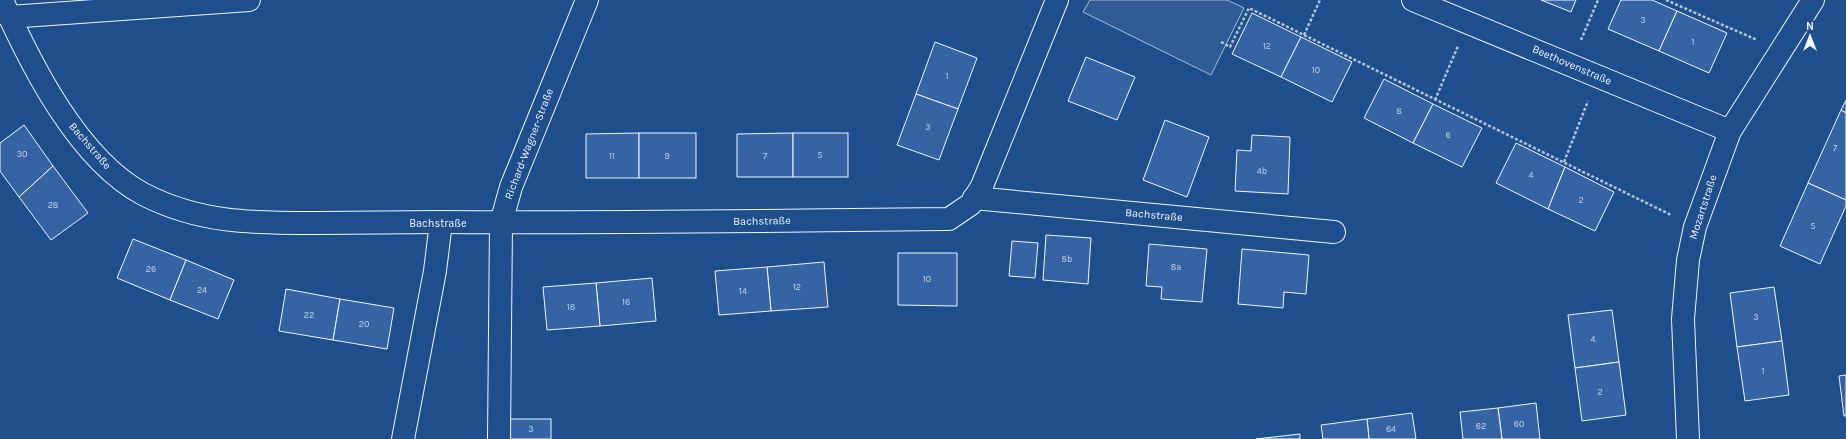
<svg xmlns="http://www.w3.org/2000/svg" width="1846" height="439" viewBox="0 0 1846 439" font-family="Karla,sans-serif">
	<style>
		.built { fill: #305b95; stroke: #a8bbd7 }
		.building { fill: #3563a3; stroke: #f2f6ff }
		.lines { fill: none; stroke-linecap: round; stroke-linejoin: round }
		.minor-casing { stroke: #f2f6ff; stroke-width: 24 }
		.path { stroke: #b3c4dc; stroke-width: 2.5; stroke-dasharray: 3 2; stroke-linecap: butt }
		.minor { stroke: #1f4e8c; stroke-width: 22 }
		.labels { text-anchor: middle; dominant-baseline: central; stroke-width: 3; stroke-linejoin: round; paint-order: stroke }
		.number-label { font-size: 9px; fill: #c3d1e8 }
		.street-label { font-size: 11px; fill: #f2f6ff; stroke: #1f4e8c }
	</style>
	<rect width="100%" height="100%" fill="#1f4e8c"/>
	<path class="built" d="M1090 0H1227L1244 8 1211 75 1083 12Z"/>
	<g class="building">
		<path d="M1541 0H1576L1571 12Z"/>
		<path d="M1621 0H1652L1677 11 1659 51 1608 29Z"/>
		<path d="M1677 11 1727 33 1709 73 1659 51Z"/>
		<path d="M1252 13 1301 37 1281 77 1232 54Z"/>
		<path d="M1301 37 1352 62 1332 102 1281 77Z"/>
		<path d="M935 42 977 58 958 109 916 94Z"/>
		<path d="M1086 57 1135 77 1117 120 1068 101Z"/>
		<path d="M1384 79 1433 104 1413 143 1364 118Z"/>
		<path d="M916 94 958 109 939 160 897 145Z"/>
		<path d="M1846 100V113L1841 110Z"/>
		<path d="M1433 104 1482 128 1462 167 1413 143Z"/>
		<path d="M1841 110 1846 113V200L1808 183Z"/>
		<path d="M1165 120 1209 137 1187 197 1143 180Z"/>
		<path d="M24 125 53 166 19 197 0 171V143Z"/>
		<path d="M639 133V178H586V134Z"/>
		<rect x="639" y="133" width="57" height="45"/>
		<path d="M793 133V177H737V134Z"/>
		<rect x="793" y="133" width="55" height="44"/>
		<path d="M1252 135 1290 137 1288 194 1235 191 1237 150 1251 151Z"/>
		<path d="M1516 143 1565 167 1548 209 1496 183Z"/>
		<path d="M53 166 88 213 51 240 19 197Z"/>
		<path d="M1565 167 1614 192 1595 231 1548 209Z"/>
		<path d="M1808 183 1846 200V206L1820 264 1780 246Z"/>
		<path d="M1046 235 1091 238 1088 284 1043 280Z"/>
		<path d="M133 239 186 260 170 300 117 278Z"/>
		<path d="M1012 241 1038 243 1035 278 1009 276Z"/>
		<path d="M1149 244 1207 249 1202 302 1161 299 1162 287 1146 286Z"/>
		<path d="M1242 249 1309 255 1306 294 1284 292 1283 308 1238 304Z"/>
		<path d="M898 253H957V306L898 305Z"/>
		<path d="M186 260 234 280 218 319 170 300Z"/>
		<path d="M824 262 828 307 771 311 767 267Z"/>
		<path d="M767 267 771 311 719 315 715 271Z"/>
		<path d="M652 278 656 321 600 326 596 283Z"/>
		<path d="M596 283 600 326 547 330 543 287Z"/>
		<path d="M1774 287 1782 341 1737 347 1730 293Z"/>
		<path d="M286 289 340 299 333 340 279 331Z"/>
		<path d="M340 299 394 308 387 349 333 340Z"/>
		<path d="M1612 310 1619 362 1575 368 1568 315Z"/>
		<path d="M1782 341 1789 395 1745 401 1737 347Z"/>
		<path d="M1619 362 1626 415 1582 421 1575 368Z"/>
		<path d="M1846 375V416H1844L1839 376Z"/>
		<path d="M1536 403 1540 439H1502L1498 408Z"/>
		<path d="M1498 408 1502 439H1463L1460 412Z"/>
		<path d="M1412 413 1416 439H1369L1367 419Z"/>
		<rect x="510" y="419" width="41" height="20"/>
		<path d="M1367 419 1369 439H1323L1321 425Z"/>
		<path d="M1300 434V439H1256Z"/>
	</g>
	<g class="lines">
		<g class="minor-casing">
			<g id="minor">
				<path d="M2 0C31 65 78 159 143 194 201 224 255 223 318 223 359 223 399 222 440 222 610 223 779 221 949 219L971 204 982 186 1057 0"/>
				<path d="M1413 0 1730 131"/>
				<path d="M9 17 249 0"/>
				<path d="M974 198 1334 232"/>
				<path d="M403 439 435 271 441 222"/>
				<path d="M499 439 501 223 511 187 587 0"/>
				<path d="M1688 439 1683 319 1688 260 1695 227 1730 131 1813 0"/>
			</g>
		</g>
		<g class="path">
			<path d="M1666 0 1757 40"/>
			<path d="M1304 35 1320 0"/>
			<path d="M1581 40 1598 0"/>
			<path d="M1221 42 1230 47 1249 8 1671 215"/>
			<path d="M1435 100 1458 46"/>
			<path d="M1564 162 1588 101"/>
		</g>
		<use href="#minor" class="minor"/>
	</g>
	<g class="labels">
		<g class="number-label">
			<text x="1643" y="20">3</text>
			<text x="1693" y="42">1</text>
			<text x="1267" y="46">12</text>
			<text x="1316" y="70">10</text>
			<text x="947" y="76">1</text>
			<text x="1399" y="111">8</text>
			<text x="928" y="127">3</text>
			<text x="1448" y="135">6</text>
			<text x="1835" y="148">7</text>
			<text x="22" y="154">30</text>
			<text x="820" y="155">5</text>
			<text x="612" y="156">11</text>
			<text x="667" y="156">9</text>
			<text x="765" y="156">7</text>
			<text x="1262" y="171">4b</text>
			<text x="1531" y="175">4</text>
			<text x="1581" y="200">2</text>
			<text x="53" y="205">28</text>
			<text x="1813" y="226">5</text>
			<text x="1067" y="259">8b</text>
			<text x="1176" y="267">8a</text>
			<text x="151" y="269">26</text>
			<text x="927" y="279">10</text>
			<text x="797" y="287">12</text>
			<text x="202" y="290">24</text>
			<text x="743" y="291">14</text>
			<text x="626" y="302">16</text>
			<text x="571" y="307">18</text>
			<text x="309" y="315">22</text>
			<text x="1756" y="317">3</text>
			<text x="364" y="324">20</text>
			<text x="1593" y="339">4</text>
			<text x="1763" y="371">1</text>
			<text x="1600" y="392">2</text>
			<text x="1519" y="424">60</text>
			<text x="1481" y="426">62</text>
			<text x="531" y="429">3</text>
			<text x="1391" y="429">64</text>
		</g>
		<g class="street-label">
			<text transform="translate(1572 65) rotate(23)">Beethovenstraße</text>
			<text transform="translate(529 144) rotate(-69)">Richard-Wagner-Straße</text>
			<text transform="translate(90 146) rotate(49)">Bachstraße</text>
			<text transform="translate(1703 207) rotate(-72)">Mozartstraße</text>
			<text transform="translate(1154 215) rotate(5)">Bachstraße</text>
			<text transform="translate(762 221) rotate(-1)">Bachstraße</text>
			<text x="438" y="223">Bachstraße</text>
		</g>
	</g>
	<g transform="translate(1810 36)" stroke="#1f4e8c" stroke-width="3" paint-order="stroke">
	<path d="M0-3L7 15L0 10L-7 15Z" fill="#f2f6ff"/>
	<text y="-6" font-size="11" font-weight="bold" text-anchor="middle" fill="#f2f6ff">N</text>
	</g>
</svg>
